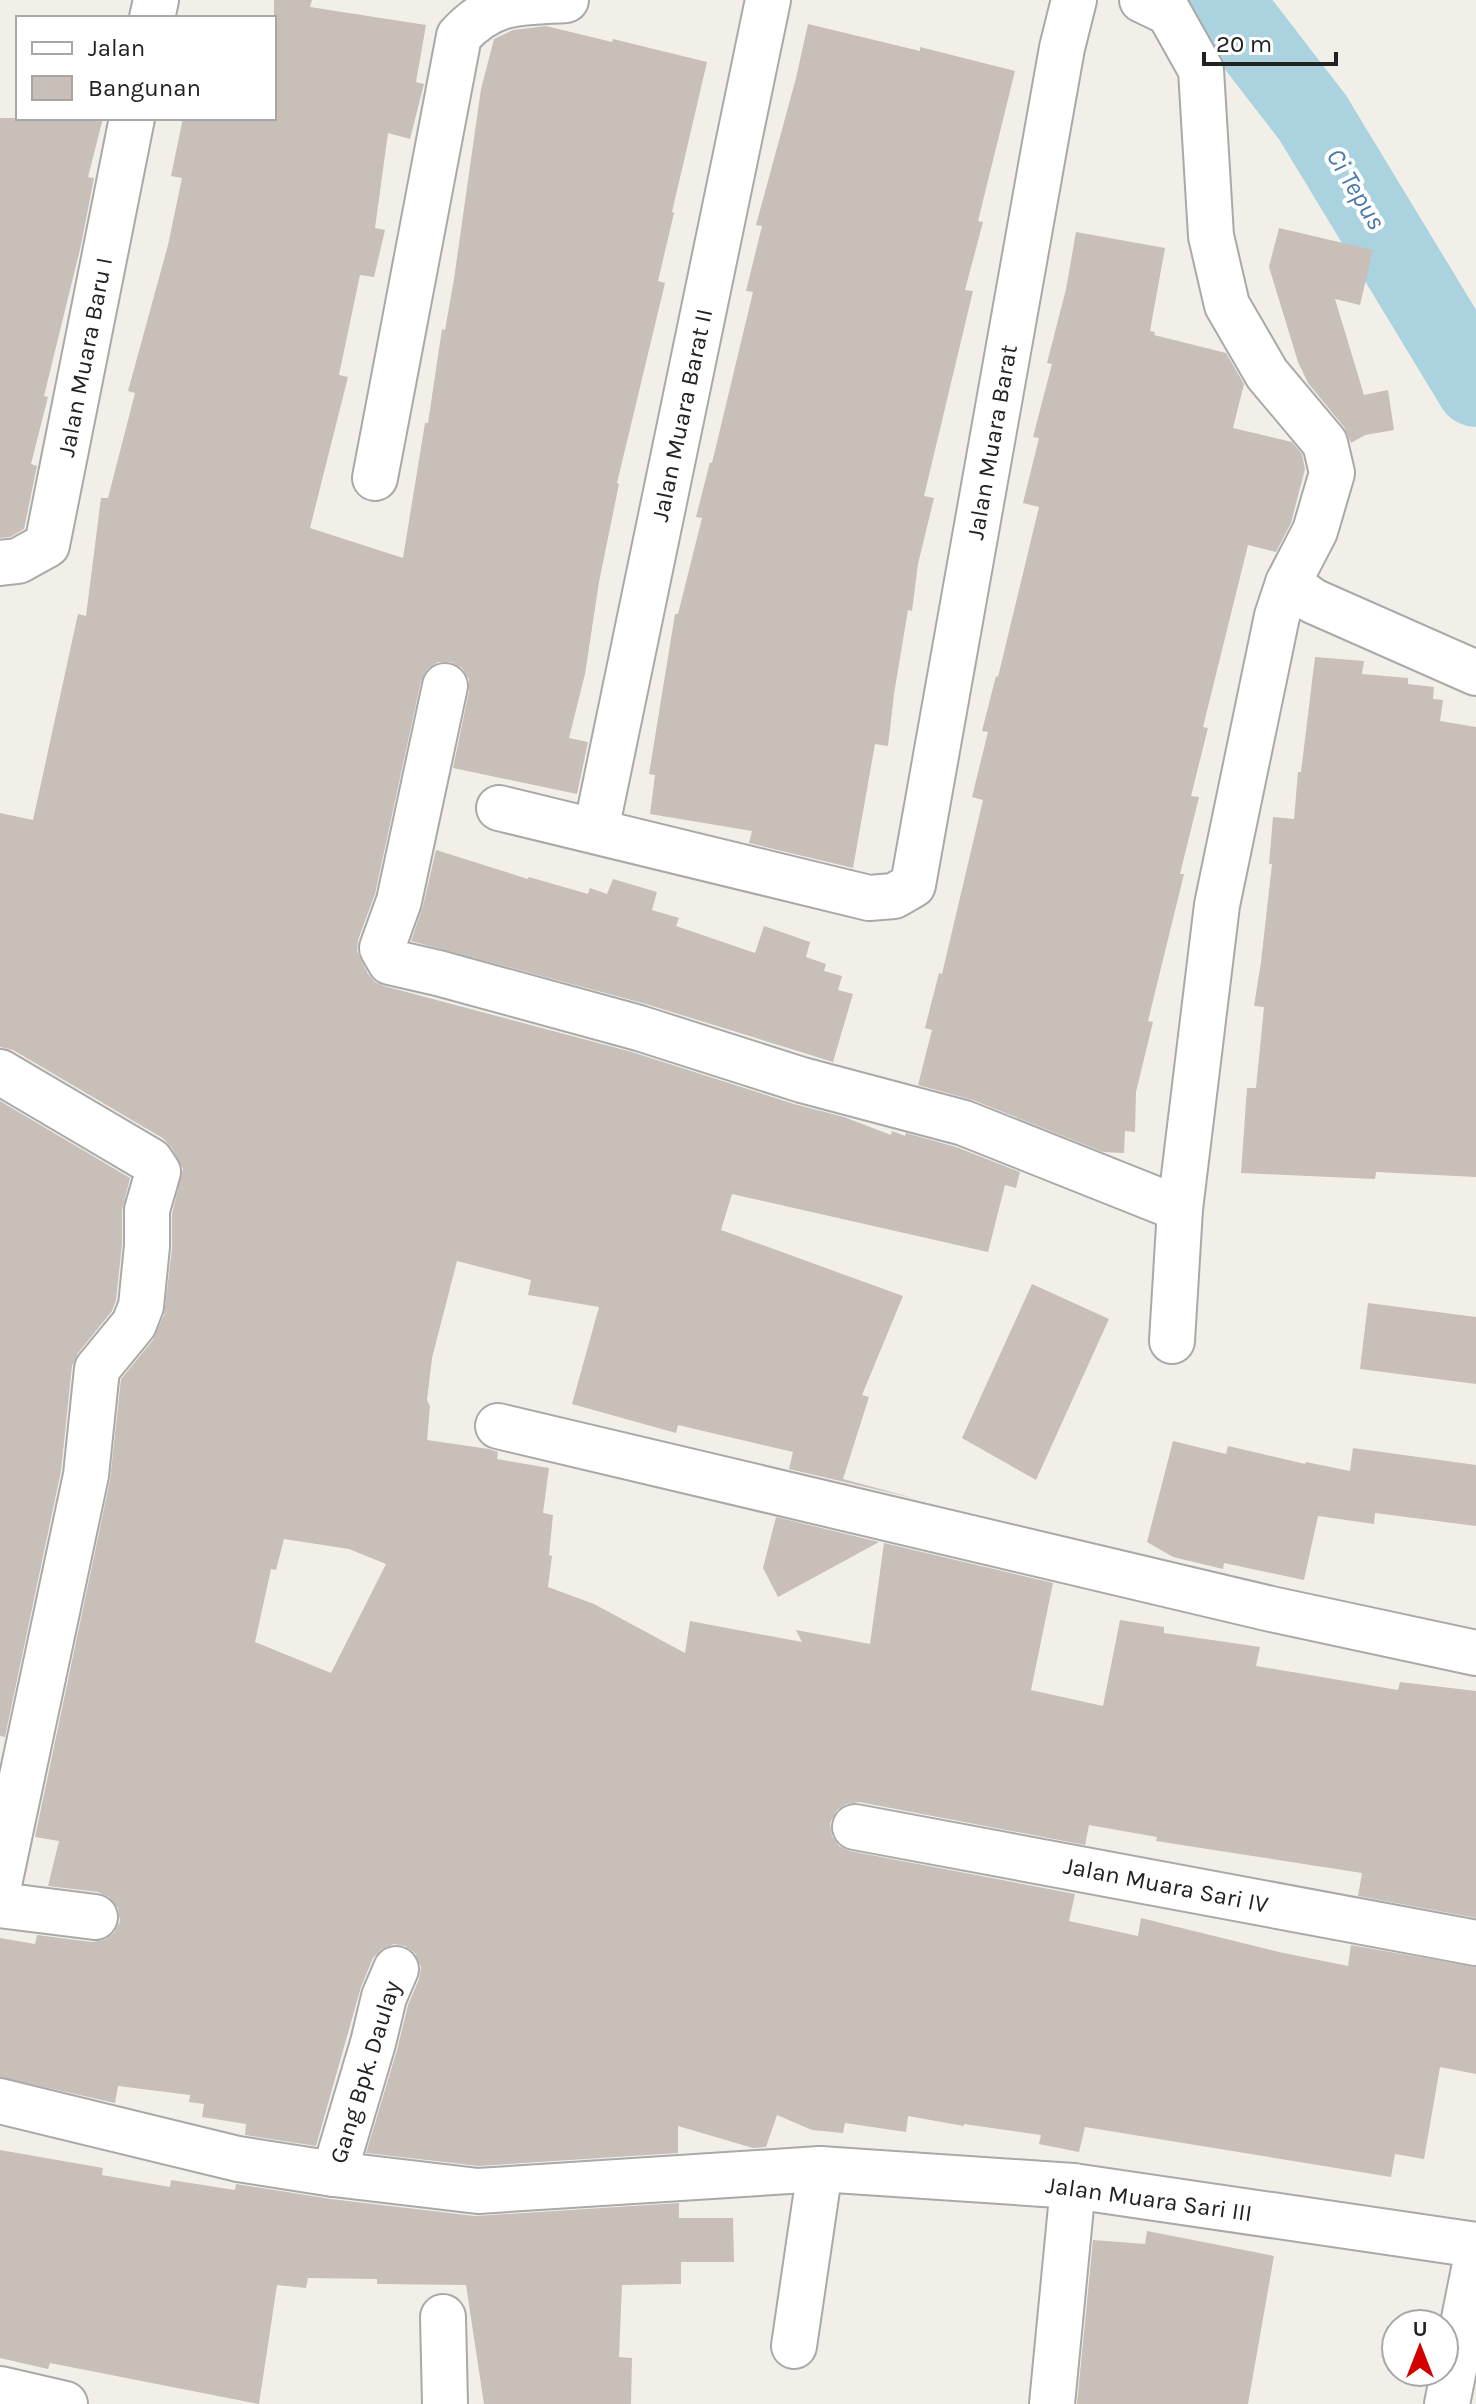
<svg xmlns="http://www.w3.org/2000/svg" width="1476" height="2404" viewBox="0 0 1476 2404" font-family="Karla,sans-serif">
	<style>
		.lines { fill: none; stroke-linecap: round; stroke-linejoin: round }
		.river { stroke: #aad3df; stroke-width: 80 }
		.building { fill: #c7bfb8; fill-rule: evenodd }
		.minor-casing { stroke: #a9a9a9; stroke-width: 48 }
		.minor { stroke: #fff; stroke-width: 44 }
		.labels { text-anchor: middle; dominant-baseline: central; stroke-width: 8; stroke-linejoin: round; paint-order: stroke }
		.street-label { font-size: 24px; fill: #222; stroke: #fff }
		.water-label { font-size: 26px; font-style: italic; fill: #4a7aab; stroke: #fff }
	</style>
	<rect width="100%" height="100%" fill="#f2efe9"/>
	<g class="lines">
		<path class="river" d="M1222 0 1313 118 1476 387"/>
	</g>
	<g class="building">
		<path d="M274 0H312L310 7 426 25 416 82 424 84 410 139 388 133 375 228 385 230 374 277 360 275 339 375 348 377 310 528 403 558 425 423H428L442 329 445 330 454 279 481 89 494 39 513 30 546 26 612 42 613 39 707 62 672 212 674 213 658 281 665 283 617 483 619 484 599 582 585 674 569 738 588 742 577 794 453 768 469 691V679L462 668 451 662H438L427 669 421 681 375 894 358 940 357 951 368 974 375 982 384 986 632 1052 794 1104 844 1117 891 1135 892 1131 905 1136 906 1133 956 1147 1020 1172 1016 1188 1005 1185 988 1252 732 1194 721 1230 903 1296 862 1395 869 1397 843 1479 917 1499 789 1469 793 1452 678 1425 676 1433 572 1404 599 1307 528 1295 531 1280 457 1261 432 1358 427 1400 430 1406 427 1440 489 1449 498 1452 497 1459 549 1468 543 1513 553 1515 549 1555 552 1556 548 1587 594 1604 685 1653 690 1621 802 1642 796 1630 870 1644 884 1543 1053 1583 1031 1690 1103 1706 1120 1620 1164 1627V1633L1260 1647 1256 1666 1398 1690 1400 1682 1476 1691V1918L1358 1896 1362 1873 1156 1841 1157 1837 1089 1825 1085 1845 859 1802 846 1804 837 1810 830 1823 832 1836 839 1846 850 1851 1075 1894 1069 1921 1138 1936 1141 1918 1279 1952 1348 1966 1351 1945 1476 1967V2074L1440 2067 1424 2159 1395 2154 1391 2177 1085 2127 1079 2152 1039 2144 1041 2135 964 2124V2126L908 2116 906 2132 845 2123 843 2133 812 2130 777 2115 766 2147 753 2148 678 2126V2153L479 2166 366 2153 397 2050 408 2005 419 1979 421 1967 415 1953 405 1946 394 1944 382 1949 373 1958 361 1987 316 2146 245 2135 246 2124 202 2117 204 2104 189 2102 190 2095 118 2086 115 2103 0 2077V1938L35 1944 37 1935 92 1942 104 1940 114 1933 120 1921 118 1908 109 1897 98 1892 48 1886 59 1841 35 1837 110 1480 121 1379 153 1340 164 1315 172 1248V1214L183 1169 172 1148 164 1139 13 1050 0 1047V813L33 820 78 614 86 616 101 498H108L135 393 128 391 168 245 182 178 171 176 183 118H274ZM284 1539 349 1549 386 1564 331 1673 255 1642 271 1569 276 1570Z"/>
		<path d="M808 24 920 51V47L1015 71 978 221 983 222 965 290 973 291 924 496 934 498 918 564 912 611 908 610 894 694 888 746 875 744 853 868 749 843 752 831 650 814 655 775 649 774 675 614H678L702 518 696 517 710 462 712 463 753 292 746 291 762 226 756 225 796 78Z"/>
		<path d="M0 118H103L88 177 94 178 81 245 44 396 48 397 31 464 37 466 24 529 10 537 0 538Z"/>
		<path d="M1279 228 1373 250 1360 305 1335 299 1364 395 1388 390 1394 430 1365 435 1351 443 1344 427 1308 383 1298 362 1269 267Z"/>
		<path d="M1076 232 1165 248 1150 331 1155 332 1154 335 1226 353 1244 384 1233 428 1292 442 1302 454 1305 469 1291 523 1276 552 1248 545 1203 727 1208 728 1191 796 1199 797 1180 874H1184L1148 1021 1153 1022 1136 1092 1135 1132 1125 1131 1124 1153 1103 1152 973 1100 918 1085 932 1030 925 1028 939 973 942 974 983 800 972 797 988 732 982 731 996 676 998 677 1039 507 1023 503 1039 438 1033 437 1052 364 1047 363 1066 289Z"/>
		<path d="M1315 657 1364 661 1362 674 1408 678V684L1434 687 1433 699 1443 700 1440 721 1476 727V1177L1376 1172 1375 1179 1241 1173 1247 1088H1256L1264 1007 1254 1006 1261 962 1272 864H1269L1273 817 1294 819 1298 772H1301Z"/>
		<path d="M436 850 528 879 529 877 588 894 590 888 607 894 613 879 657 892 652 910 679 918 676 926 755 953 764 926 810 942 806 957 826 964 824 971 842 976 838 990 853 994 833 1062 646 1004 411 941 423 906Z"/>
		<path d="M0 1101 130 1178 122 1210V1245L116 1300 112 1311 78 1353 72 1366 61 1471 5 1737 0 1736Z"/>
		<path d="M1032 1284 1109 1319 1036 1480 962 1438Z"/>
		<path d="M1368 1303 1476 1317V1384L1360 1369Z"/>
		<path d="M1173 1441 1226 1454 1228 1446 1305 1464 1306 1462 1350 1471 1353 1448 1476 1465V1526L1375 1513 1374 1524 1318 1516 1304 1580 1224 1563 1223 1569 1173 1557 1147 1542Z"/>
		<path d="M776 1517 879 1542 778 1597 763 1568Z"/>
		<path d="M0 2150 103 2168 102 2175 170 2187 171 2180 235 2190 236 2184 331 2199 475 2216 679 2203V2218H733L734 2262H681V2284L622 2285 619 2357 632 2358 631 2404H484L466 2285 377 2284V2279L308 2278 306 2288 277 2285 259 2404 50 2363 48 2369 0 2358Z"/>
		<path d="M1147 2231 1274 2256 1248 2404H1077L1093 2240 1145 2244Z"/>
	</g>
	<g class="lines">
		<g class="minor-casing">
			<g id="minor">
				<path d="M1142 0 1169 13 1201 70 1211 236 1227 305 1267 374 1325 443 1332 473 1315 531 1288 583"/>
				<path d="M152 18 156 0"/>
				<path d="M375 478 459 36C492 0 517 3 566 0"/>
				<path d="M0 563 18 561 47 545 132 118"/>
				<path d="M445 686 399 901 382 948 390 962 438 973 639 1028 802 1080 964 1123 1180 1209"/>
				<path d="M499 808 869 898 894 896 913 885 1062 48 1074 0"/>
				<path d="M596 830 768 0"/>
				<path d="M0 1072 151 1161 158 1172 147 1210V1246L141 1306 134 1324 97 1369 86 1475 0 1880"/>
				<path d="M1172 1341 1180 1209 1217 905 1277 616 1288 583 1313 601 1476 673"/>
				<path d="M498 1426 1271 1609 1476 1653"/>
				<path d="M855 1827 1476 1943"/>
				<path d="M0 1905 95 1917"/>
				<path d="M0 2101 238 2159 334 2174 478 2191 820 2169 1073 2186 1476 2245"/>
				<path d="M334 2174 373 2043 384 1997 396 1969"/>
				<path d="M443 2317 445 2404"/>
				<path d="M794 2346 820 2169"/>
				<path d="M0 2389 65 2404"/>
				<path d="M1052 2404 1073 2186"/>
				<path d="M1447 2404 1476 2259"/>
			</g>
		</g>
		<use href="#minor" class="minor"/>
	</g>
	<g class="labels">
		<g class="street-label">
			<text transform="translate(85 357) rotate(-79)">Jalan Muara Baru I</text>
			<text transform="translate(682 415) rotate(-78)">Jalan Muara Barat II</text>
			<text transform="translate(992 442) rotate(-80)">Jalan Muara Barat</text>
			<text transform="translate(1166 1885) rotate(11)">Jalan Muara Sari IV</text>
			<text transform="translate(365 2072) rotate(-73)">Gang Bpk. Daulay</text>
			<text transform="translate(1149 2199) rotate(8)">Jalan Muara Sari III</text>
		</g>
		<g class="water-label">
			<text transform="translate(1356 189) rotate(59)">Ci Tepus</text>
		</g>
	</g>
	<rect x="16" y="16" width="260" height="104" fill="#ffffff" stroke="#a7a7a7" stroke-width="2"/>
	<rect x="32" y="42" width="40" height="12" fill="#ffffff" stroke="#a7a7a7" stroke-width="2"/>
	<text x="88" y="56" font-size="24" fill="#222222">Jalan</text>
	<rect x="32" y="76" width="40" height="24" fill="#c7bfb8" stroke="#a7a7a7" stroke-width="2"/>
	<text x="88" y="96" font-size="24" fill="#222222">Bangunan</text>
	<g transform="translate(1420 2348)"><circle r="38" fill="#ffffff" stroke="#a7a7a7" stroke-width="2"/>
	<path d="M0-6L14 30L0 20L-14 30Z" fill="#d40000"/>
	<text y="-12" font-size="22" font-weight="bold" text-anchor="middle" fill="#222222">U</text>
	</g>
	<path d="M1204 52v12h132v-12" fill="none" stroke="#222222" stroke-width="4"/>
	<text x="1216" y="52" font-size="24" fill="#222222" stroke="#ffffff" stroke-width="6" paint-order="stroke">20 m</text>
</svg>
